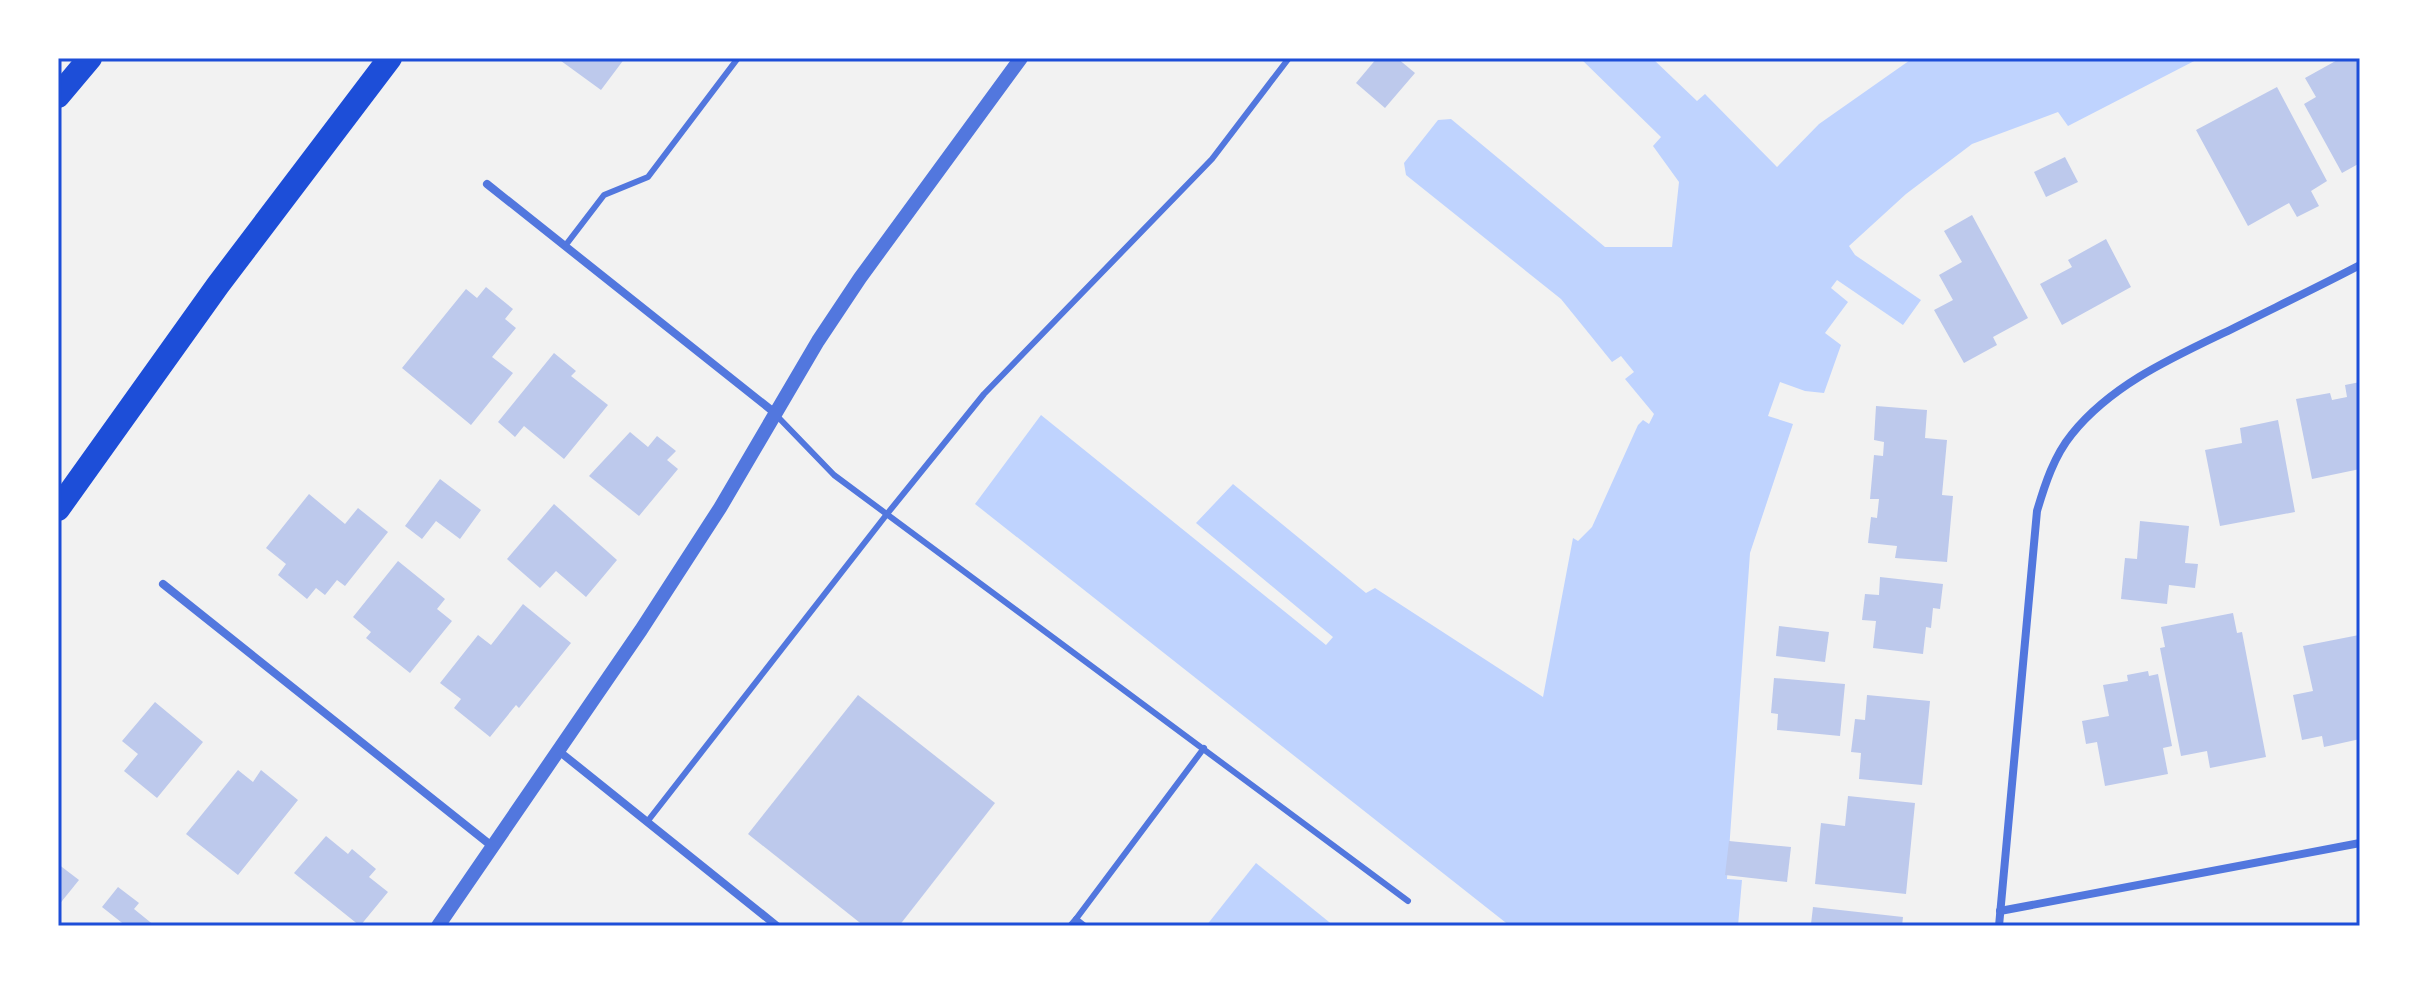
<svg xmlns="http://www.w3.org/2000/svg" width="2418" height="984" viewBox="0 0 2418 984" font-family="'Fira Sans',sans-serif">
	<style>
		.water { fill: #bfd3fe }
		.building { fill: #bdc9ec }
		.lines { fill: none; stroke-linecap: round; stroke-linejoin: round }
		.service { stroke: #5277de; stroke-width: 6 }
		.minor { stroke: #5277de; stroke-width: 8 }
		.tertiary { stroke: #5277de; stroke-width: 14 }
		.motorway { stroke: #1d4ed8; stroke-width: 24 }
		.neatline { fill: none; stroke: #1d4ed8; stroke-width: 3 }
	</style>
	<rect width="100%" height="100%" fill="#f2f2f2"/>
	<g class="water">
		<path d="M1580 58H1652L1697 101 1705 94 1777 167 1819 124 1913 58H2200L2068 126 2058 112 1972 144 1906 194 1849 246 1855 255 1921 300 1903 325 1837 280 1831 288 1848 302 1825 333 1841 345 1824 393 1805 391 1780 382 1768 416 1793 424 1750 553 1727 879 1742 880 1738 926H1510L975 504 1041 415 1326 645 1333 637 1196 523 1233 484 1366 593 1375 588 1543 697 1573 538 1578 541 1592 527 1638 425 1643 420 1649 424 1654 414 1625 379 1634 372 1621 356 1612 362 1561 299 1406 175 1404 163 1438 120 1451 119 1605 247H1672L1679 182 1653 146 1661 137Z"/>
		<path d="M1256 863 1334 926H1206Z"/>
	</g>
	<g class="building">
		<path d="M557 58H625L601 90Z"/>
		<path d="M1377 58H1397L1415 73 1385 108 1356 83Z"/>
		<path d="M2341 58H2358L2360 62V163L2342 173 2304 104 2316 97 2305 78Z"/>
		<path d="M2277 87 2327 181 2311 191 2319 206 2297 217 2289 203 2248 226 2196 130Z"/>
		<path d="M2065 157 2078 182 2046 197 2034 172Z"/>
		<path d="M1972 215 2028 318 1993 337 1997 345 1964 363 1934 310 1953 300 1939 275 1962 262 1944 231Z"/>
		<path d="M2106 239 2131 287 2062 325 2040 284 2072 267 2068 260Z"/>
		<path d="M486 287 513 309 505 319 516 328 492 357 513 373 471 425 402 368 466 289 477 298Z"/>
		<path d="M554 353 576 371 571 376 608 405 564 459 524 426 515 437 498 422Z"/>
		<path d="M2360 382V469L2312 479 2296 399 2330 393 2332 400 2347 397 2345 385Z"/>
		<path d="M1876 406 1927 410 1925 438 1947 440 1942 495 1953 496 1947 562 1895 558 1897 546 1868 543 1871 517 1877 518 1879 499H1870L1874 455 1883 456 1884 442 1874 440Z"/>
		<path d="M2278 420 2295 512 2220 526 2205 450 2242 443 2240 428Z"/>
		<path d="M630 432 648 447 657 436 676 451 667 460 678 469 639 516 589 476Z"/>
		<path d="M440 479 481 510 460 539 436 521 422 539 405 526Z"/>
		<path d="M309 494 345 524 358 508 388 532 345 586 337 580 325 595 316 588 307 599 278 575 286 564 266 548Z"/>
		<path d="M554 504 617 560 586 597 556 571 540 588 507 559Z"/>
		<path d="M2140 521 2189 526 2185 563 2198 564 2195 588 2169 585 2167 604 2121 599 2125 558 2137 559Z"/>
		<path d="M398 561 445 599 437 609 452 621 410 673 366 638 371 632 353 617Z"/>
		<path d="M1880 577 1943 584 1940 609 1933 608 1931 628 1926 627 1923 654 1873 648 1876 621 1862 620 1865 594 1879 595Z"/>
		<path d="M523 604 571 643 519 708 516 705 490 737 454 708 461 699 440 683 478 635 491 645Z"/>
		<path d="M2233 613 2237 633 2242 632 2266 757 2210 768 2207 751 2181 756 2160 648 2165 647 2161 627Z"/>
		<path d="M1779 626 1829 632 1825 662 1776 656Z"/>
		<path d="M2359 635 2360 739 2324 747 2322 736 2302 740 2293 695 2313 691 2303 646Z"/>
		<path d="M2148 671 2149 676 2158 674 2172 746 2163 748 2168 774 2105 786 2097 742 2086 744 2082 721 2109 716 2103 685 2128 681 2127 675Z"/>
		<path d="M1774 678 1845 684 1840 736 1777 730 1778 714 1771 713Z"/>
		<path d="M858 695 995 803 899 926H864L748 834Z"/>
		<path d="M1867 695 1930 701 1922 785 1859 779 1861 753 1851 752 1853 736 1855 719 1865 720Z"/>
		<path d="M155 702 203 742 157 798 124 771 138 754 122 741Z"/>
		<path d="M238 770 253 782 261 770 298 800 238 875 186 834Z"/>
		<path d="M1848 796 1915 803 1906 894 1815 884 1821 823 1845 826Z"/>
		<path d="M326 836 348 854 352 849 376 869 369 877 388 892 360 926 294 873Z"/>
		<path d="M1729 841 1791 847 1787 882 1725 875Z"/>
		<path d="M58 864 79 880 58 906Z"/>
		<path d="M118 887 139 903 134 909 155 926H126L102 907Z"/>
		<path d="M1813 907 1903 917 1902 926H1804V923L1811 924Z"/>
	</g>
	<g class="lines">
		<g class="service">
			<path d="M565 246 604 195 648 177 738 58"/>
			<path d="M777 416 834 475 1408 901"/>
			<path d="M647 822 887 514 984 394 1212 159 1289 58"/>
			<path d="M1076 919 1204 748"/>
			<path d="M1070 926 1076 919 1085 926"/>
		</g>
		<g class="minor">
			<path d="M487 184 775 413"/>
			<path d="M163 584 493 847"/>
			<path d="M560 752 777 926"/>
			<path d="M2000 911 2360 843"/>
			<path d="M1999 926 2037 511C2045 484 2054 456 2072 434 2113 383 2176 356 2234 328 2276 307 2318 287 2360 265"/>
		</g>
		<path class="tertiary" d="M438 926 641 630 720 508 818 341 860 278 1021 58"/>
		<g class="motorway">
			<path d="M58 96 90 58"/>
			<path d="M58 509 218 285 390 58"/>
		</g>
	</g>
	<rect width="2418" height="984" fill="none" stroke="#ffffff" stroke-width="120"/>
	<rect x="60" y="60" width="2298" height="864" class="neatline"/>
</svg>
